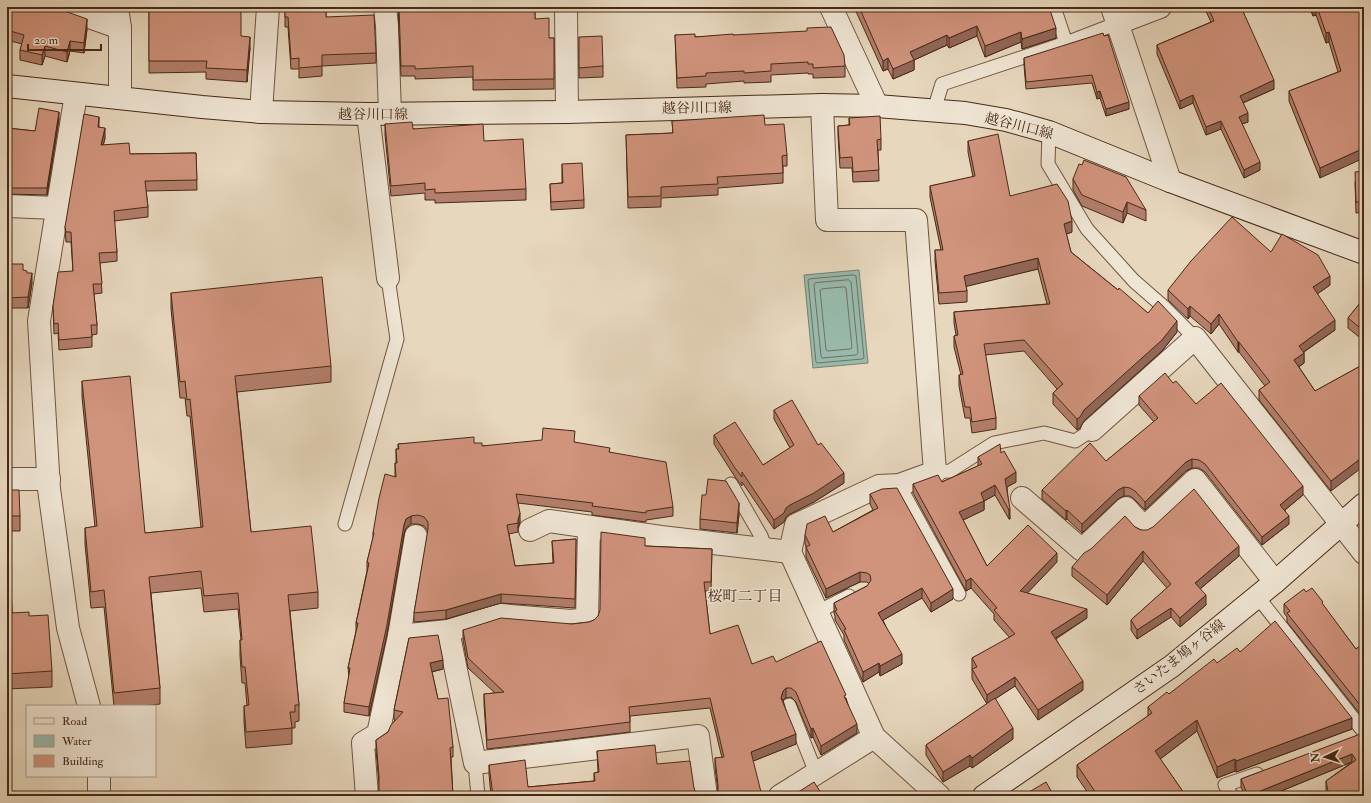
<svg xmlns="http://www.w3.org/2000/svg" width="1371" height="803" viewBox="0 0 1371 803" font-family="'IM FELL Double Pica','Noto Serif JP',serif">
	<style>
		.water { fill: #98baac; stroke: #788070 }
		.lines { fill: none; stroke-linecap: round; stroke-linejoin: round }
		.shore { stroke: #707261; stroke-width: 1 }
		.service-casing { stroke: #705540; stroke-width: 15 }
		.minor-casing { stroke: #705540; stroke-width: 24 }
		.tertiary-casing { stroke: #705540; stroke-width: 24 }
		.secondary-casing { stroke: #482a16; stroke-width: 24 }
		.service { stroke: #efe5d4; stroke-width: 13 }
		.minor { stroke: #efe5d4; stroke-width: 22 }
		.tertiary { stroke: #efe5d4; stroke-width: 22 }
		.secondary { stroke: #efe5d4; stroke-width: 22 }
		.wall { fill: #b37e6b; stroke: #482a16 }
		.shaded-wall { fill: #926757; stroke: #482a16 }
		.building { fill: #d0937c; stroke: #482a16 }
		.labels { text-anchor: middle; dominant-baseline: central; stroke-width: 3; stroke-linejoin: round; paint-order: stroke }
		.street-label { font-size: 14px; fill: #482a16; stroke: #efe5d4 }
		.neighbourhood-label { font-size: 15px; fill: #482a16; stroke: #efe5d4 }
	</style>
	<rect width="100%" height="100%" fill="#e7d7bd"/>
	<filter id="stains"><feTurbulence type="fractalNoise" baseFrequency=".005" numOctaves="4"/><feColorMatrix values="0 0 0 0 .2 0 0 0 0 .09 0 0 0 0 .02 0 0 0 .5 -.17"/></filter>
	<radialGradient id="worn" r=".72"><stop offset=".6" stop-color="#630" stop-opacity="0"/><stop offset="1" stop-color="#630" stop-opacity=".3"/></radialGradient>
	<path class="water" d="M859 270 868 363 813 368 804 275Z"/>
	<g class="lines">
		<g class="shore">
			<path d="M853 275 856 276 864 358 862 359 817 363 816 362 808 280 810 279Z"/>
			<path d="M849 280 851 282 858 353 856 355 822 358 821 356 814 285 815 283Z"/>
			<path d="M844 287 846 288 852 348 850 349 828 351 826 350 820 290 822 289Z"/>
		</g>
		<g class="service-casing">
			<g id="service">
				<path d="M1054 7 1066 43"/>
				<path d="M934 110 942 84 1066 43 1118 23"/>
				<path d="M1049 132 1048 164 1087 229 1134 281 1165 308 1195 338"/>
				<path d="M935 472 950 471 994 443 1044 433 1075 441 1092 430"/>
				<path d="M731 484 761 536 766 549"/>
				<path d="M899 485 959 594"/>
				<path d="M345 524 397 339 388 278"/>
				<path d="M1257 596 1364 732"/>
				<path d="M817 612 849 596"/>
				<path d="M789 705 816 773"/>
				<path d="M475 763 478 796"/>
				<path d="M1232 796 1225 785 1257 774"/>
			</g>
		</g>
		<g class="minor-casing">
			<g id="minor">
				<path d="M61 7 120 28"/>
				<path d="M117 7 120 28V98"/>
				<path d="M385 7 387 26 390 114"/>
				<path d="M566 7 567 112"/>
				<path d="M831 7 877 106"/>
				<path d="M1118 23 1160 7"/>
				<path d="M76 94 39 321 49 489 68 628 89 706"/>
				<path d="M261 112 268 7"/>
				<path d="M368 114 388 278"/>
				<path d="M7 206 57 208"/>
				<path d="M1092 430 1195 338 1364 553"/>
				<path d="M7 479H49"/>
				<path d="M1022 498 1082 550 1126 508 1144 528 1195 480 1275 582"/>
				<path d="M530 530 549 521 661 537 790 552 796 525 879 486 899 485 935 472 916 220H827L822 105"/>
				<path d="M790 552 874 737 939 796"/>
				<path d="M448 631 475 763 698 736 706 796"/>
				<path d="M399 636 448 631 500 615 571 621 587 619 589 527"/>
				<path d="M99 776V796"/>
				<path d="M367 796 363 743 378 734 399 636 416 536"/>
				<path d="M780 796 874 737"/>
			</g>
		</g>
		<g class="tertiary-casing">
			<path id="tertiary" d="M1112 7 1170 181"/>
		</g>
		<g class="secondary-casing">
			<g id="secondary">
				<path d="M7 86 202 107 261 112 368 114 567 112 822 105 877 106 965 113 1006 120 1049 132 1170 181 1364 253"/>
				<path d="M984 796 1172 666 1275 582 1364 504"/>
			</g>
		</g>
		<use href="#service" class="service"/>
		<use href="#minor" class="minor"/>
		<use href="#tertiary" class="tertiary"/>
		<use href="#secondary" class="secondary"/>
	</g>
	<g class="wall">
		<path d="M7 7 87 29 84 53 70 51 67 62 45 56 42 65 20 60V50L22 44 7 40Z"/>
		<path d="M149 7 241 36 250 48 247 82 206 79V72L149 73Z"/>
		<path d="M285 7H326V17L376 53V63L322 66V76L299 78V69H291L288 27H285Z"/>
		<path d="M398 7H535V19L549 38H554V89L473 90V77L415 79V76H401Z"/>
		<path d="M854 7H1049L1056 38 1022 49 1021 42 985 57 977 36 949 48 947 45 914 60V70L893 79 888 69 883 71Z"/>
		<path d="M1204 7H1241L1274 89 1243 103 1248 122 1242 124 1260 170 1244 178 1221 129 1206 135 1193 103 1180 109 1157 54V45L1211 22Z"/>
		<path d="M1309 7H1364L1320 178 1289 101V91L1338 72 1329 42 1326 43 1316 15 1313 16Z"/>
		<path d="M675 35 695 37 733 35 845 66V77L813 78V74H808V73L771 75V82L744 83V81L706 84V87L677 88Z"/>
		<path d="M1104 36 1129 109 1106 116 1100 98 1097 99 1092 83 1026 89 1024 65V58Z"/>
		<path d="M579 37 603 66V77L579 78Z"/>
		<path d="M849 118 881 139V150H878L879 181 853 182 852 168H840L838 136V126L849 125Z"/>
		<path d="M59 119 47 195 7 194V128L35 131Z"/>
		<path d="M672 121 765 125 787 155V166H783V183L718 188V195L661 198V207L628 208 626 135 673 133Z"/>
		<path d="M385 124 484 141 526 189V200L435 203V200H425V193L391 196 385 135Z"/>
		<path d="M99 127 105 138 103 145 130 154 196 153 197 190 146 191 148 207V217L114 221 117 252V261L100 263 102 293 94 294 97 325V334L92 335V347L59 350 58 333 54 334 53 306 73 271 71 242H66L65 227Z"/>
		<path d="M968 141 1010 196 1072 232 1066 234 1071 252 1118 290 1148 313 1177 332 1162 351 1084 421 1080 428 1077 430 1053 404V393L1057 389 1024 351 985 355 996 418V429L972 433 970 418H965L959 386V375H961L954 347V336L956 335 954 323V312L1047 304 1038 269 966 286 967 291V302L939 304 935 261V250H941L930 197V186L973 177 968 152Z"/>
		<path d="M562 164 584 200V208L551 210 550 184 562 183Z"/>
		<path d="M1082 165 1146 210V221L1127 213 1123 223 1082 206 1073 190V179Z"/>
		<path d="M1364 171V212L1356 213 1355 182Z"/>
		<path d="M1271 252 1330 285 1317 294 1335 330 1304 352V363L1299 367 1315 391 1364 364 1331 491 1259 400V390L1265 386 1239 352H1238L1219 324 1211 334 1190 316 1188 319 1168 300V290Z"/>
		<path d="M7 264 23 270 27 273 32 283 28 308H7Z"/>
		<path d="M171 293 331 366V382L237 392 251 532 318 592V608L290 611 299 705V721L295 722V728H292V744L246 748 244 722V706H247L245 683H242L240 656V640H241L238 609 204 612 201 588 151 593 160 688V704L141 706H114L104 607 91 608 85 544V528L95 527 82 397V381L145 533 201 528 190 416H187L185 398H180L171 309Z"/>
		<path d="M1364 298V341L1348 328V318Z"/>
		<path d="M1173 383 1196 404 1303 495 1285 510 1289 524 1262 545 1205 472 1199 468H1192L1186 471 1145 510 1135 500 1130 496H1124L1118 499 1082 533 1067 519 1066 520 1042 499V490L1106 461 1154 422 1139 405V396Z"/>
		<path d="M774 410 818 445 844 483 814 502 790 514 786 517 784 522 774 529 742 482V486L735 477 714 444V435L763 465 790 448 774 419Z"/>
		<path d="M574 442 610 452 673 507V516L646 520V522L592 515V512L518 503 520 522 518 528V532L509 534 515 566 553 563 552 541 576 539 575 608 501 603 446 619 414 622V613L428 533V531L424 526 418 524H411L406 528 404 534 387 634 369 716 344 712V703L349 677 348 668 356 631V623L367 571V562L373 538V533L395 477V463H396V449H398V444L474 443 482 446Z"/>
		<path d="M1001 453 1016 482 1007 487 1010 519H1009L995 495 984 501V510L963 520 987 566 1057 562 1027 593 1087 618 1056 639 1083 690 1038 720 1015 686 995 699 1013 739 972 768 970 766 943 782 926 755V745L987 704 972 679V658L1010 638 994 620V614L971 588 966 591 913 493V484L942 482 978 466V457Z"/>
		<path d="M7 490 20 516V531H9L12 613 29 616 52 671V687L7 689Z"/>
		<path d="M870 494 953 599 931 612 922 598 883 620 902 664 880 676 879 672 863 682 844 640V635L835 620V616L834 613V603L867 586 869 584 867 582H860L826 598 806 557V547L805 544V535L833 532 873 510 870 504Z"/>
		<path d="M739 514 737 533 700 529V519Z"/>
		<path d="M1135 527 1141 530 1239 556 1200 589 1206 605 1180 627 1171 617 1137 639 1131 630V620L1167 588 1143 561 1107 605 1072 576V567L1091 549Z"/>
		<path d="M645 546 712 549 711 591H705L710 634 752 664 776 662 846 698 857 733 821 755 813 737 811 738 796 702 791 697 786 698 783 700 796 744 753 761 718 791 715 768V758H722L710 708 630 716V732L487 749 484 704V694L495 693 468 668 463 640V630L572 624 589 622 594 620 598 616Z"/>
		<path d="M1284 604 1323 605 1356 649 1364 643 1360 714 1287 622V617L1284 613Z"/>
		<path d="M409 638 443 669 432 672 438 699 453 747V757H451L453 796H379V784L376 750V740L388 732 395 720H394V710Z"/>
		<path d="M1240 652 1352 729 1236 772 1235 771 1217 778 1197 731 1160 759 1186 796H1090L1077 777V765L1148 716V707L1169 694 1217 663Z"/>
		<path d="M1364 734V796H1327L1326 790V781L1352 762 1269 796H1245L1241 787V779Z"/>
		<path d="M597 751 657 764 694 788 696 794 698 796H491L489 774V765L528 787 594 781V773L598 772Z"/>
	</g>
	<g class="shaded-wall">
		<path d="M1313 7H1316V15L1313 16Z"/>
		<path d="M87 19V29L84 53V43Z"/>
		<path d="M977 26V36L949 48V38Z"/>
		<path d="M1056 28V38L1022 49V39Z"/>
		<path d="M1021 32V42L985 57V46Z"/>
		<path d="M1329 32V42L1326 43V33Z"/>
		<path d="M947 35V45L914 60V70L893 79V69L910 52Z"/>
		<path d="M250 37V48L247 82V70Z"/>
		<path d="M70 41V51L67 62V52Z"/>
		<path d="M45 46V56L42 65V55Z"/>
		<path d="M888 58V69L883 71V61Z"/>
		<path d="M1274 80V89L1240 104V96Z"/>
		<path d="M1100 91V98L1097 99V92Z"/>
		<path d="M1193 95V103L1180 109V101Z"/>
		<path d="M1129 102V109L1106 116V109Z"/>
		<path d="M59 112V119L47 195V188Z"/>
		<path d="M1248 113V122L1239 125V117Z"/>
		<path d="M99 117V127L98 137V127Z"/>
		<path d="M1221 121V129L1206 135V127Z"/>
		<path d="M105 128V138L101 155V145Z"/>
		<path d="M1364 148V158L1320 178V168Z"/>
		<path d="M1260 162V170L1244 178V170Z"/>
		<path d="M1127 202V213L1123 223V212Z"/>
		<path d="M1072 221V232L1064 235V224Z"/>
		<path d="M1038 258V269L964 287V276Z"/>
		<path d="M32 273V283L28 308V297Z"/>
		<path d="M1330 276V285L1313 297V287Z"/>
		<path d="M1190 306V316L1188 319V309Z"/>
		<path d="M1219 314V324L1211 334V324Z"/>
		<path d="M1335 320V330L1299 355V346Z"/>
		<path d="M1177 321V332L1162 351 1084 421 1080 428 1077 430V419L1084 410Z"/>
		<rect x="1238" y="342" width="1" height="10"/>
		<path d="M1304 353V363L1294 370V360Z"/>
		<path d="M1364 456V466L1331 491V481Z"/>
		<path d="M1192 459V468L1186 471 1145 510V502L1186 462Z"/>
		<path d="M1016 472V482L1005 488V479Z"/>
		<path d="M844 473V483L814 502 790 514 786 517 784 522 774 529V520L786 508 790 505Z"/>
		<path d="M995 485V495L984 501V510L959 522V512L981 493Z"/>
		<path d="M1303 486V495L1280 514V505Z"/>
		<path d="M1124 487V496L1118 499 1082 533V524L1118 490Z"/>
		<path d="M739 503V514L737 533V523Z"/>
		<path d="M1010 509V519H1009V510Z"/>
		<path d="M1067 510V519L1066 520V511Z"/>
		<path d="M520 513V522L518 528V520Z"/>
		<path d="M411 516V524L406 528 404 534 387 634 369 716V707L404 525 406 519Z"/>
		<path d="M1289 516V524L1262 545V537Z"/>
		<path d="M1239 546V556L1195 593V583Z"/>
		<path d="M1143 551V561L1107 605V595Z"/>
		<path d="M1057 553V562L1020 601V591Z"/>
		<path d="M860 572V582L826 598V589Z"/>
		<path d="M971 578V588L966 591V581Z"/>
		<path d="M922 588V598L878 623V613Z"/>
		<path d="M953 589V599L931 612V603Z"/>
		<path d="M501 594V603L446 619V610Z"/>
		<path d="M1206 595V605L1180 627V618Z"/>
		<path d="M1171 608V617L1137 639V630Z"/>
		<path d="M1087 609V618L1051 641V632Z"/>
		<path d="M902 654V664L880 676V666Z"/>
		<path d="M443 660V669L430 672V663Z"/>
		<path d="M879 663V672L863 682V672Z"/>
		<path d="M1015 677V686L987 704V695Z"/>
		<path d="M1083 681V690L1038 720V710Z"/>
		<path d="M786 688V698L783 700 781 698 783 691Z"/>
		<path d="M1364 702V710L1360 714V705Z"/>
		<path d="M1352 718V729L1236 772V761Z"/>
		<path d="M1197 720V731L1155 763V751Z"/>
		<path d="M857 724V733L821 755V746Z"/>
		<path d="M813 728V737L811 738V729Z"/>
		<path d="M1013 728V739L972 768V758Z"/>
		<path d="M796 734V744L751 762V752Z"/>
		<path d="M1352 754V762L1269 796H1248Z"/>
		<path d="M970 755V766L943 782V772Z"/>
		<path d="M1235 759V771L1217 778V767Z"/>
	</g>
	<g class="building">
		<path d="M7 7H49L59 9 87 19 84 43 70 41 67 52 45 46 42 55 20 50 24 35 7 30Z"/>
		<path d="M149 7H241V36L250 37 247 70 206 68 207 61H149Z"/>
		<path d="M285 7H326V17L374 15 376 53 322 55V66L299 68V58L291 59 288 17H285Z"/>
		<path d="M399 7H535V19L549 18V38H554V79L473 80V66L415 69V66H401Z"/>
		<path d="M859 7H1049L1056 28 1022 39 1021 32 985 46 977 26 949 38 947 35 910 52 914 60 893 69 888 58 883 61Z"/>
		<path d="M1208 7H1241L1274 80 1240 96 1248 113 1239 117 1260 162 1244 170 1221 121 1206 127 1193 95 1180 101 1157 45 1214 21Z"/>
		<path d="M1317 7H1364V148L1320 168 1289 91 1341 71 1329 32 1326 33Z"/>
		<path d="M831 27 844 55 845 66 813 68V64H808V62L771 64V71L744 73V71L706 73V76L677 78 675 35 695 34V37L733 34V35L807 31V28Z"/>
		<path d="M1103 33 1104 36 1108 35 1129 102 1106 109 1100 91 1097 92 1092 75 1026 82 1024 58Z"/>
		<path d="M602 36 603 66 579 68V37Z"/>
		<path d="M39 108 59 112 47 188H7V128L35 131Z"/>
		<path d="M84 114 99 117 98 127 105 128 101 145 129 143 130 154 196 153 197 180 145 181 148 207 114 211 117 252 99 253 102 284H93L97 325H91L92 337 59 340 58 323 54 324 53 306 58 272 73 271 71 232H66L65 227Z"/>
		<path d="M764 115 765 125 784 124 787 155 782 156 783 173 717 177 718 184 661 187V196L628 197 626 135 673 133 672 121Z"/>
		<path d="M880 116 881 139 877 140 879 170 853 172 852 157 840 158 838 126 850 125 849 118Z"/>
		<path d="M412 122 413 129 483 124 484 141 523 139 526 189 435 193V189L425 190V183L391 186 385 124Z"/>
		<path d="M998 134 1010 196 1057 184 1068 201 1072 221 1064 224 1071 252 1118 290 1119 288 1148 313 1158 301 1177 321 1162 340 1084 410 1080 417 1077 419 1053 393 1063 384 1024 340 984 344 996 418 972 422 970 407H965L959 375 963 374 954 336 958 335 954 312 1050 304 1038 258 964 276 967 291 939 293 935 250H943L930 186 975 176 968 141Z"/>
		<path d="M1084 160 1126 177 1146 210 1127 202 1123 212 1082 195 1073 179 1079 164 1082 165Z"/>
		<path d="M582 163 584 200 551 202 550 184 563 183 562 164Z"/>
		<path d="M1364 171V202H1356L1355 172Z"/>
		<path d="M1232 217 1271 252 1282 234 1318 255 1330 276 1313 287 1335 320 1299 346 1304 353 1294 360 1315 391 1364 364V456L1331 481 1259 390 1270 382 1239 342H1238L1219 314 1211 324 1190 306 1188 309 1168 290 1191 261Z"/>
		<path d="M7 264H23V270L27 271V273H32L28 297 7 298Z"/>
		<path d="M322 277 331 366 235 376 251 532 311 526 318 592 288 595 299 705H295V712H290L292 728 246 732 244 706 249 705 245 667H242L240 640H242L238 593 204 596 201 571 149 577 160 688 114 693 104 590 91 592 85 528 97 526 82 381 130 376 145 533 203 527 190 399 187 400 185 381 180 382 171 293Z"/>
		<path d="M1364 298V331L1348 318Z"/>
		<path d="M1165 373 1173 383 1176 381 1196 404 1221 383 1303 486 1280 505 1289 516 1262 537 1205 464 1199 460 1192 459 1186 462 1145 502 1135 491 1130 488 1124 487 1118 490 1082 524 1067 510 1066 511 1042 490 1090 443 1106 461 1158 418 1139 396Z"/>
		<path d="M792 400 818 445 821 443 844 473 814 493 790 505 786 508 784 513 774 520 742 472V477L735 468 714 435 735 422 763 465 794 445 774 410Z"/>
		<path d="M543 428 575 431 574 442 610 448 609 452 666 462 673 507 646 511V513L592 506 593 503 516 494 520 513 518 520V523L507 525 515 566 554 563 552 541 576 539 575 599 501 594 446 610 414 613 428 529V522L424 517 418 515 411 516 406 519 404 525 387 625 369 707 344 703 350 668H348L358 623H356L359 610 369 563 367 562 374 533H373L379 498 385 474 396 477 395 463H397L396 449H399L398 444 474 437V443H482V446L542 440Z"/>
		<path d="M1000 444 1001 453 1004 451 1016 472 1005 479 1010 509 1009 510 995 485 981 493 984 501 959 512 987 566 1028 525 1057 553 1020 591 1087 609 1051 632 1083 681 1038 710 1015 677 987 695 972 669 977 667 972 658 1015 634 994 610 997 608 971 578 966 581 913 484 938 475 942 482 982 464 978 457Z"/>
		<path d="M708 479 726 481 739 503 737 523 700 519 702 495H706Z"/>
		<path d="M897 488 953 589 931 603 922 588 878 613 902 654 880 666 879 663 863 672 844 630 846 629 835 611 837 610 834 603 867 586 871 580 870 575 867 573 860 572 826 589 806 547 810 545 805 535 807 524 825 516 833 532 878 508 870 494 882 489Z"/>
		<path d="M1194 489 1239 546 1195 583 1206 595 1180 618 1171 608 1137 630 1131 620 1171 584 1143 551 1107 595 1072 567 1084 553 1091 549 1125 516 1135 527 1141 530H1147L1153 527Z"/>
		<path d="M7 490H19L20 516H8L12 613 29 612V616L48 615 52 671 7 674Z"/>
		<path d="M601 532 645 538V546L712 549 711 582H704L710 634 738 625 752 664 773 656 776 662 821 641 846 695 844 696 857 724 821 746 813 728 811 729 796 692 791 688H786L783 691 781 698 796 734 751 752 762 796H714L718 791V785L715 758 724 757 710 698 629 707 630 722 487 740 484 694 504 692 468 658 463 630 501 618 572 624 589 622 594 620 598 616 600 610Z"/>
		<path d="M1312 588 1323 602 1322 603 1356 649 1364 643V702L1360 705 1287 613 1290 611 1284 604 1304 589 1306 592Z"/>
		<path d="M1275 621 1352 718 1236 761 1235 759 1217 767 1197 720 1155 751 1186 796H1098L1077 765 1152 713 1148 707 1167 692 1169 694 1214 659 1217 663 1237 648 1240 652Z"/>
		<path d="M438 635 443 660 430 663 438 699 448 698 453 747 450 748 453 796H379V777L376 740 388 732 391 725 403 712 394 710 409 638Z"/>
		<path d="M995 698 1013 728 972 758 970 755 943 772 926 745Z"/>
		<path d="M1363 733 1364 734V796H1329L1326 781 1356 760 1352 754 1248 796 1241 779Z"/>
		<path d="M655 745 657 764 690 761 694 788 696 794 698 796H493L489 765 525 760 528 787 595 781 594 773 599 772 597 751Z"/>
		<path d="M814 782 823 796H792Z"/>
		<path d="M1046 782 1054 796H1024V795Z"/>
	</g>
	<g class="labels">
		<g class="street-label">
			<text transform="translate(697 108) rotate(-1)">越谷川口線</text>
			<text x="373" y="114">越谷川口線</text>
			<text transform="translate(1019 126) rotate(14)">越谷川口線</text>
			<text transform="translate(1179 657) rotate(-38)">さいたま鳩ヶ谷線</text>
		</g>
		<g class="neighbourhood-label">
			<text x="745" y="596">桜町二丁目</text>
		</g>
	</g>
	<rect width="1371" height="803" fill="none" stroke="#e7d7bd" stroke-width="24"/>
	<rect x="8" y="8" width="1355" height="787" fill="none" stroke="#482a16" stroke-width="2"/>
	<rect x="12" y="12" width="1347" height="779" fill="none" stroke="#482a16"/>
	<rect x="26" y="705" width="130" height="72" fill="#efe5d4" stroke="#ac9a88"/>
	<rect x="34" y="718" width="20" height="6" fill="#efe5d4" stroke="#ac9a88"/>
	<text x="62" y="725" font-size="12" fill="#482a16">Road</text>
	<rect x="34" y="735" width="20" height="12" fill="#98baac" stroke="#ac9a88"/>
	<text x="62" y="745" font-size="12" fill="#482a16">Water</text>
	<rect x="34" y="755" width="20" height="12" fill="#d0937c" stroke="#ac9a88"/>
	<text x="62" y="765" font-size="12" fill="#482a16">Building</text>
	<g transform="translate(1325 757) rotate(266)" stroke="#efe5d4" stroke-width="3" paint-order="stroke">
	<path d="M0-3L7 15L0 10L-7 15Z" fill="#482a16"/>
	<text y="-6" font-size="11" font-weight="bold" text-anchor="middle" fill="#482a16">N</text>
	</g>
	<path d="M28 44v6h73v-6" fill="none" stroke="#482a16" stroke-width="2"/>
	<text x="34" y="44" font-size="12" fill="#482a16" stroke="#efe5d4" stroke-width="3" paint-order="stroke">20 m</text>
	<rect width="100%" height="100%" filter="url(#stains)"/>
	<rect width="100%" height="100%" fill="url(#worn)"/>
</svg>
